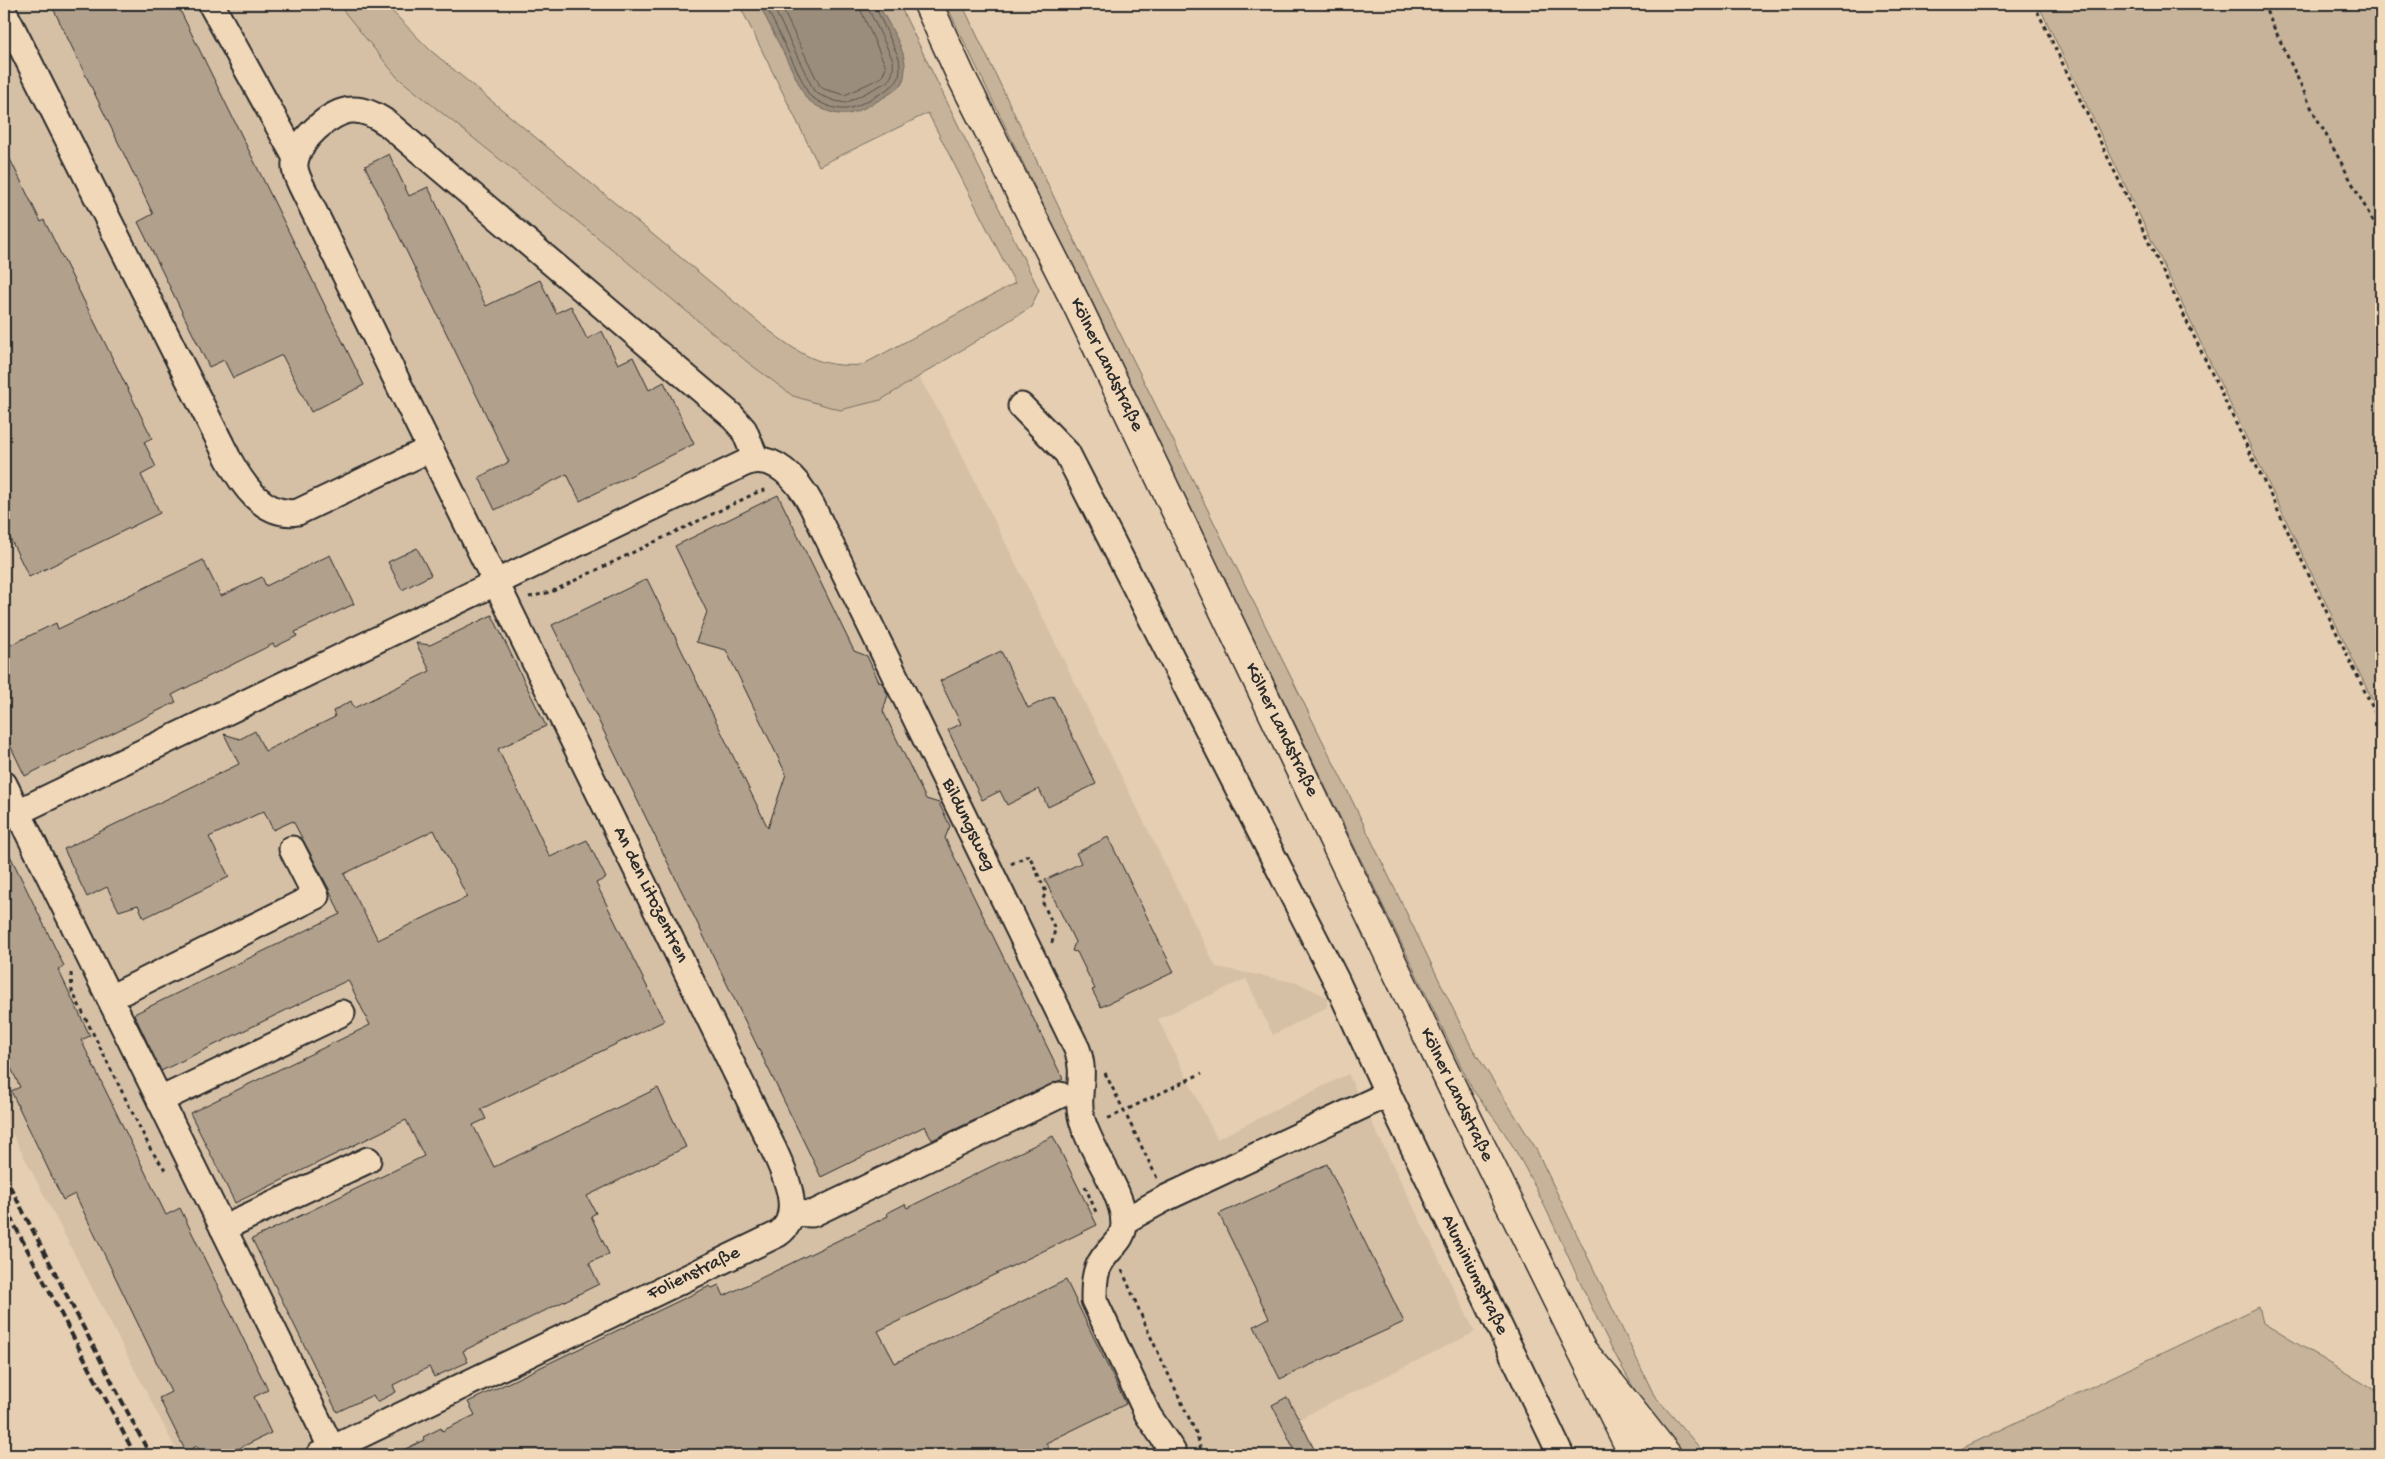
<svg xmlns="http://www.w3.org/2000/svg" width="2385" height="1459" viewBox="0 0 2385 1459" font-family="'Gochi Hand',sans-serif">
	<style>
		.built { fill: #d5c0a6 }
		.green { fill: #c6b39a; stroke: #786f62 }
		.water { fill: #9b8d7b; stroke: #6e665b }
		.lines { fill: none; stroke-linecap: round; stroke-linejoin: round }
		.shore { stroke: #58524b; stroke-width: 1 }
		.building { fill: #b0a08c; stroke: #2b2b2b; fill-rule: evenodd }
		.minor-casing { stroke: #2b2b2b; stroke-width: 29 }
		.major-casing { stroke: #2b2b2b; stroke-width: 31 }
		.highway-casing { stroke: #2b2b2b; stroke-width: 31 }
		.path { stroke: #2b2b2b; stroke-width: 3; stroke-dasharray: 4 4; stroke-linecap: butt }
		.minor { stroke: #f1d8b9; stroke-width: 25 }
		.major { stroke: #f1d8b9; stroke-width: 28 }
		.highway { stroke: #f1d8b9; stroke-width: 28 }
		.rail { stroke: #2b2b2b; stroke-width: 4; stroke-dasharray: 8 4; stroke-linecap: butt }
		.labels { text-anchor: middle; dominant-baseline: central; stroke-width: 5; stroke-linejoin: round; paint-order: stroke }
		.street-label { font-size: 19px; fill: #2b2b2b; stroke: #f1d8b9 }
	</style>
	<rect width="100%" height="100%" fill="#e5ceb1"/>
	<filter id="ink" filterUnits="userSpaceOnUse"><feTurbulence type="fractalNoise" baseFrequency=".02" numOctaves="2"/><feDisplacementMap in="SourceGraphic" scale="10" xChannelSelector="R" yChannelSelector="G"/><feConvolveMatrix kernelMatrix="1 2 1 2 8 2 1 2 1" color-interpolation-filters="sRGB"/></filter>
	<g filter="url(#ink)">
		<path class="built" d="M4 4H338L397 77 612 249 746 361 793 396 917 374 948 427 1216 967 1298 983 1327 997V1007L1273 1035 1246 979 1158 1019 1217 1139 1348 1074 1475 1332 1299 1419 1317 1455H179L4 1118Z"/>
		<g class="green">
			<path d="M338 4H385L430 50 767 329C800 354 819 368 862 365L1015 283 928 113 819 166 739 4H899L1039 290 1031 307 881 400 840 410 793 396 746 361 612 249 397 77Z"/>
			<path d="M946 4H962L1092 277 1347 790 1471 1046 1535 1147 1654 1395 1706 1455H1681C1605 1365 1572 1248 1514 1148 1502 1127 1486 1108 1472 1089Z"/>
			<path d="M2038 4H2381V718Z"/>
			<path d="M2259 1307 2263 1323 2381 1394V1455H1948Z"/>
		</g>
		<path class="water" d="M759 4H878C886 20 906 49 905 67 905 72 904 81 901 85 894 93 858 113 848 114 833 116 816 107 806 98Z"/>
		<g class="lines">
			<g class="shore">
				<path d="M765 4 809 95C819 103 833 110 846 109 854 109 892 89 897 81 901 75 900 65 899 58L874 4"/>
				<path d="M772 4 814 91 820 95 835 101 846 103 887 82C893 76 894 69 893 60L869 10 868 4"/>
				<path d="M780 4 820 86 824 89 845 95 882 77 886 67 862 13 860 4"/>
			</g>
		</g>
		<g class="building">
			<path d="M51 4H177L364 385 311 412 282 355 233 378 224 360 209 367 138 222 153 214Z"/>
			<path d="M4 147 41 222 44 220 152 438 144 442 156 467 141 475 160 513 29 577 4 526Z"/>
			<path d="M389 154 409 196 428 187 486 306 540 280 556 313 571 306 587 339 602 331 618 364 633 357 649 390 664 382 694 444 580 501 567 474 495 510 479 477 509 462 365 166Z"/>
			<path d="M778 495 854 651 867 656 879 682 882 683 888 695 883 711 926 799 939 803 950 826 945 838 1063 1079 932 1140 925 1126 821 1177 552 625 647 579 768 828 786 774 726 650 696 642 707 612 675 546Z"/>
			<path d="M417 548 431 575 402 590 388 562Z"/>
			<path d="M330 555 354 604 295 632 297 636 275 647 273 644 172 695 176 702 25 776 4 733V648L56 623 58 629 203 560 221 596 262 577 266 586Z"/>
			<path d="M492 615 546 726 498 749 550 857 587 840 606 878 596 883 664 1021 481 1109 486 1119 473 1125 494 1167 658 1088 686 1147 587 1196 596 1213 591 1216 609 1254 589 1263 599 1284 463 1351 468 1362 434 1377 429 1367 393 1385 396 1392 377 1402 373 1395 337 1412 252 1239 424 1156 406 1120 235 1203 190 1113 370 1025 348 980 161 1071 134 1014 340 914 329 889 293 821 273 830 264 811 209 837 229 877 144 918 138 905 119 911 107 887 87 897 64 849 239 764 224 734 240 739 255 731 265 751 335 717 333 711 351 701 354 708 430 671 416 643 430 645ZM434 830 467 897 378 940 344 874Z"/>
			<path d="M1001 651 1028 708 1053 696 1096 784 1048 807 1039 789 1007 805 1000 791 982 800 948 730 961 724 940 681Z"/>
			<path d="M1108 837 1174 972 1101 1007 1092 990 1095 989 1077 952 1072 951 1075 942 1045 880 1081 863 1076 853Z"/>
			<path d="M4 843 64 966 58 969 90 1036 81 1040 166 1215 180 1208 268 1390 254 1397 271 1433 225 1455H202L197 1446 186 1452 159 1398 171 1392 75 1194 63 1200 11 1091 20 1087 4 1053Z"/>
			<path d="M1053 1136 1097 1225 878 1331 895 1363 1066 1280 1126 1404 1046 1443 1052 1455H393L424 1440 423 1437 441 1428 442 1431 475 1415 468 1402 710 1286 712 1288 719 1285 724 1296 888 1216 887 1213 905 1204 907 1208Z"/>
			<path d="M1327 1164 1404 1322 1280 1379 1254 1326 1269 1318 1219 1214Z"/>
			<path d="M1287 1397 1299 1419 1317 1455H1297L1272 1405Z"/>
		</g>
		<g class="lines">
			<g class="minor-casing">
				<g id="minor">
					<path d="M211 4 296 158"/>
					<path d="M4 12 228 458C242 484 264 518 298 512L430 449"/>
					<path d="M1021 406 1067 453 1336 980 1388 1094 1561 1455"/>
					<path d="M4 784 335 1455"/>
					<path d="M18 812 743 464C773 450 799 481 812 506L1077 1049C1087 1075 1076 1093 1081 1116 1088 1148 1123 1190 1124 1222 1125 1239 1110 1247 1102 1260 1094 1271 1094 1287 1094 1300L1148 1415 1173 1452 1167 1455"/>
					<path d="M110 998 316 896 292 849"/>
					<path d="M160 1100 342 1013"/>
					<path d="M791 1213 812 1214 1060 1095"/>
					<path d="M1124 1221 1166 1198 1388 1094"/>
					<path d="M223 1228 368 1160"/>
					<path d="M319 1455 778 1234C806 1215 783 1170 773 1148L301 185C298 178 294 171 295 163 297 141 330 111 352 110 365 109 377 116 387 123L731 415 744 430 756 459"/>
				</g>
			</g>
			<g class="major-casing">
				<path id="major" d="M928 4 960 74 1078 307 1455 1093 1626 1440 1636 1455"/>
			</g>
			<g class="highway-casing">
				<path id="highway" d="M1582 1350 1611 1384 1667 1455"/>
			</g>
			<g class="path">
				<path d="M2034 4 2381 725"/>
				<path d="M2263 4 2312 109 2381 236"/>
				<path d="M529 597 551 592 758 492 769 489"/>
				<path d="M1011 864 1029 855 1046 892 1042 901 1055 929 1052 943"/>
				<path d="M71 973 72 991 151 1150 166 1171"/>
				<path d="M1105 1073 1124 1111 1107 1119"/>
				<path d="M1157 1178 1124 1111 1202 1073"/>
				<path d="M1085 1186 1096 1212"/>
				<path d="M1122 1270 1148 1331 1197 1435 1202 1455"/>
			</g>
			<use href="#minor" class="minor"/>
			<use href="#major" class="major"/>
			<use href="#highway" class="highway"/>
			<g class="rail">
				<path d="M4 1175 150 1455"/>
				<path d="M4 1205 135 1455"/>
			</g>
		</g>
	</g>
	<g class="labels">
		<g class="street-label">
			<text transform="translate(1106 365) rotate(64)">Kölner Landstraße</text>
			<text transform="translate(1281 730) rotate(64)">Kölner Landstraße</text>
			<text transform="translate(968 825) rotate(64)">Bildungsweg</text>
			<text transform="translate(650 895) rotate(64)">An den Litozentren</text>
			<text transform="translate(1456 1095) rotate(64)">Kölner Landstraße</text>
			<text transform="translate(694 1274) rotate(-26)">Folienstraße</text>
			<text transform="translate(1474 1275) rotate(64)">Aluminiumstraße</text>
		</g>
	</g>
	<rect width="2385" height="1459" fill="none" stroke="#f1d8b9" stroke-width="20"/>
	<rect x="10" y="10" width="2365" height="1439" fill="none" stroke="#2b2b2b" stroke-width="2" filter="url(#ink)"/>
</svg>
